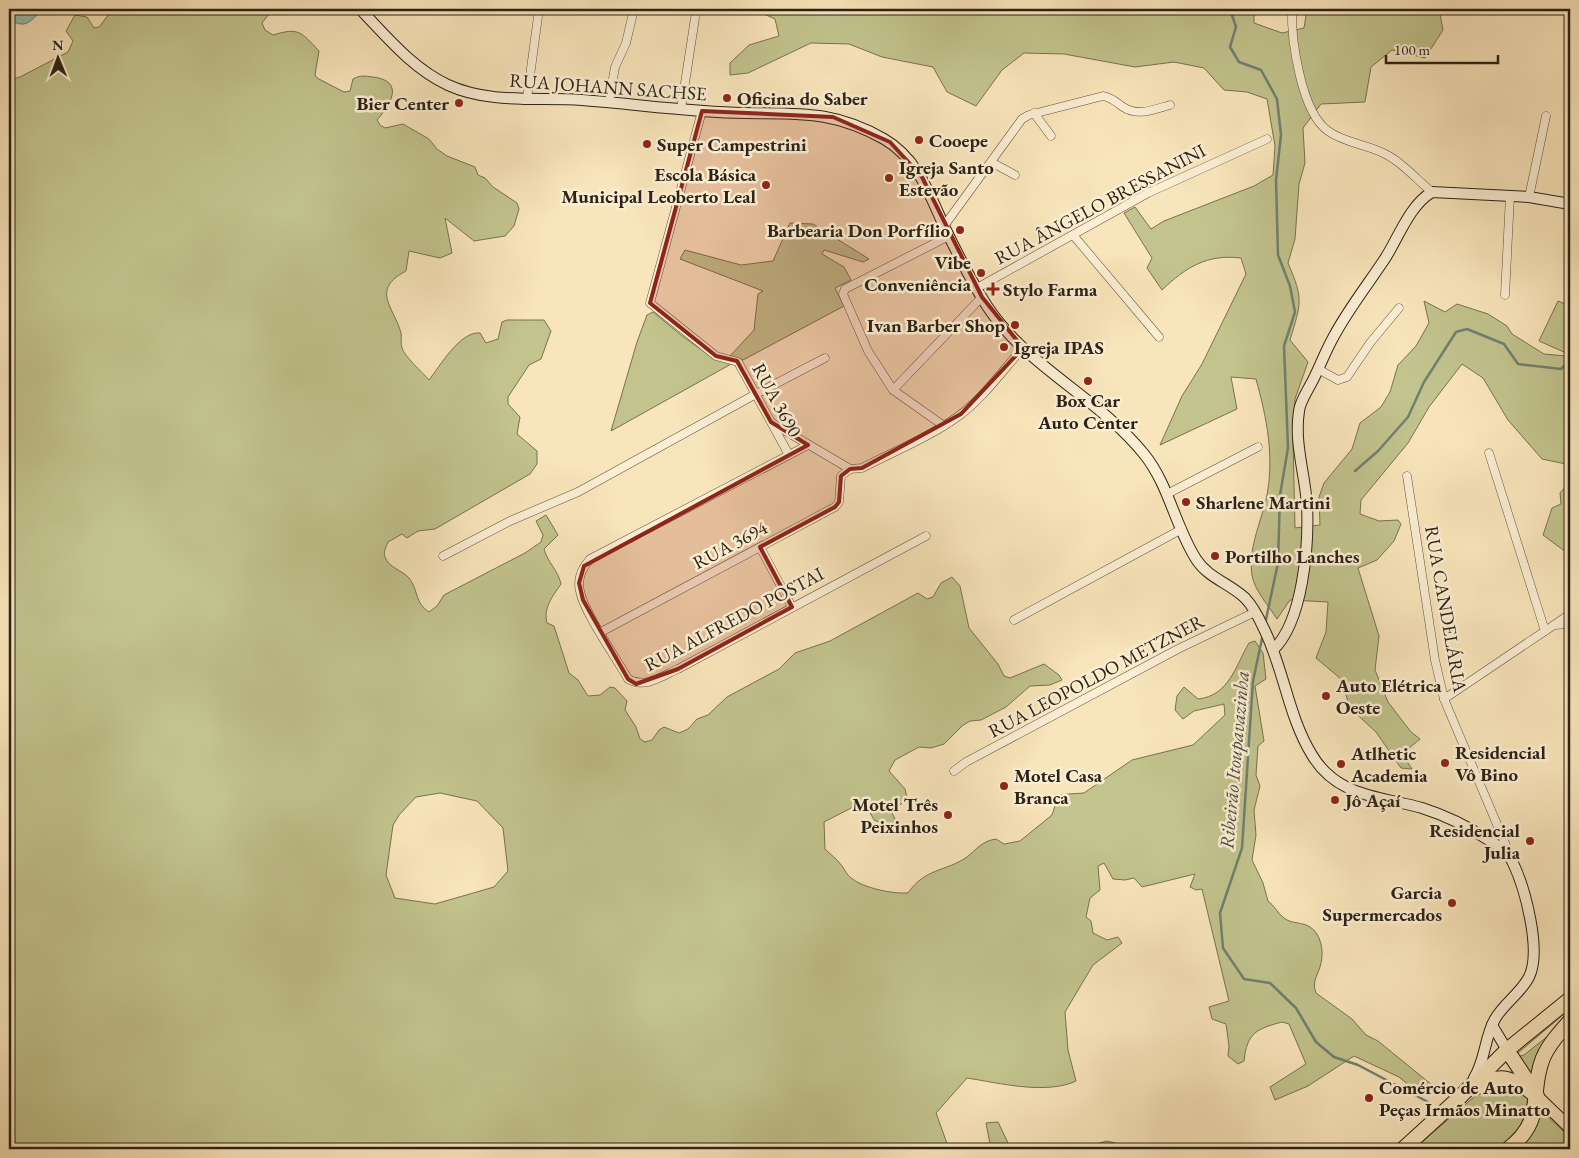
<svg xmlns="http://www.w3.org/2000/svg" width="1579" height="1158" viewBox="0 0 1579 1158" font-family="'EB Garamond',serif">
	<style>
		.green { fill: #c2c38d; stroke: #777250; fill-rule: evenodd }
		.water { fill: #9ebfb0; stroke: #708072 }
		.lines { fill: none; stroke-linecap: round; stroke-linejoin: round }
		.stream { stroke: #708072; stroke-width: 2.5 }
		.street-casing { stroke: #5f533e; stroke-width: 9 }
		.secondary-casing { stroke: #2c2214; stroke-width: 12 }
		.primary-casing { stroke: #2c2214; stroke-width: 13 }
		.highway-casing { stroke: #2c2214; stroke-width: 16 }
		.street { stroke: #fbeed3; stroke-width: 8 }
		.secondary { stroke: #fbeed3; stroke-width: 10 }
		.primary { stroke: #f9e5bb; stroke-width: 11 }
		.highway { stroke: #f9e5bb; stroke-width: 14 }
		.marked { fill: #8f2418; fill-opacity: 0.2; stroke: #8f2418; stroke-width: 4; stroke-linejoin: round }
		.poi-dot { fill: #8f2418; stroke: #fbeed3; stroke-width: 2 }
		.labels { text-anchor: middle; dominant-baseline: central; stroke-width: 5; stroke-linejoin: round; paint-order: stroke }
		.street-label { font-size: 19px; fill: #2c2214; stroke: #fbeed3 }
		.poi-label { font-size: 19px; font-weight: bold; fill: #2c2214; stroke: #fbeed3; text-anchor: start }
		.water-label { font-size: 20px; font-style: italic; fill: #4e5143; stroke: #fbeed3 }
	</style>
	<rect width="100%" height="100%" fill="#f9e5bb"/>
	<filter id="stains"><feTurbulence type="fractalNoise" baseFrequency=".004" numOctaves="4"/><feColorMatrix values="0 0 0 0 .2 0 0 0 0 .09 0 0 0 0 .02 0 0 0 .5 -.17"/></filter>
	<radialGradient id="worn" r=".72"><stop offset=".6" stop-color="#630" stop-opacity="0"/><stop offset="1" stop-color="#630" stop-opacity=".3"/></radialGradient>
	<g class="green">
		<path d="M113 9H216L220 11 273 9 262 23 265 30 273 35C299 27 301 32 319 51L315 75 317 78 344 92 350 91 353 79C360 75 365 76 373 77 405 81 391 104 377 120L380 125 385 128 403 124 429 139 437 149 447 156 475 167 478 175 485 178 493 187 517 203 519 209 514 226 505 236 474 241 445 218 452 253 440 258 409 251 406 271C370 290 394 307 401 333 402 337 400 343 402 348 404 356 423 373 429 380 440 366 460 331 480 333L486 343 498 339 502 322 507 320H544L551 331 541 359 529 365 508 397V404L520 417 517 434 537 451V464L530 474 435 529 418 531 407 538 402 534 388 542C386 547 383 552 385 557 389 568 402 570 409 578 419 591 414 602 429 612L437 606 444 595 525 553 541 542 543 535 536 521 546 515 558 535 544 549C548 563 558 570 561 584 553 596 543 607 547 623L554 626 569 673 578 680 588 696 600 695 610 687 615 688 627 701 625 710 636 727 640 739 645 742 652 740 659 730 664 727 679 733 688 729 697 719 708 715 727 697 779 669 795 653 830 641 918 593 927 599 933 597 941 583 952 577 960 586 969 628 998 664 1004 676 1010 678 1044 664 1059 675 1062 680 1050 685 1030 686 1006 707 981 720 970 721 962 726 944 744 931 748 919 747 895 760 889 771 905 789 907 798 899 806 887 803 895 819 891 827 874 820 866 805 859 804 824 822 825 849C830 854 837 859 842 866 845 870 847 875 851 878 863 888 892 894 908 893 925 868 945 872 967 857 977 849 982 841 996 839L1004 844 1020 841 1052 815 1055 806 1054 795 1084 793 1132 760 1193 745 1225 715 1224 704 1194 711 1183 719 1175 710 1177 696 1184 687 1198 699C1229 696 1236 665 1249 643L1255 641 1263 653 1266 679 1255 686 1264 741 1258 746 1256 775 1260 786 1254 810 1256 835 1252 860 1263 883 1268 901C1275 906 1277 913 1284 918 1291 924 1303 922 1310 927 1321 934 1324 951 1321 963 1319 974 1311 981 1316 993L1352 1019 1366 1035 1378 1041 1432 1085 1428 1091 1417 1092 1399 1077 1354 1056 1308 1086 1275 1100 1270 1087 1306 1064 1289 1024 1282 1022C1256 1029 1247 1033 1244 1061L1238 1064 1228 1056 1229 1046 1226 1024 1212 1019 1209 1007 1229 1001 1202 889 1196 890 1190 887 1195 874 1142 887 1134 878 1125 880 1113 879 1104 863 1098 866 1100 890 1090 898 1086 917 1091 921 1093 933 1107 940 1118 937 1122 943 1093 965 1065 1012 1068 1050 1076 1081C1046 1095 999 1083 967 1078L936 1113 949 1149H617L615 1145 605 1149H9V80L20 77 68 52 73 41 66 31 75 15 87 17 94 28 99 27ZM440 793 477 801 503 828 508 871 494 887 435 904 395 898 386 875 393 825 399 815 416 797Z"/>
		<path d="M731 9H1254V23L1282 33 1304 28 1307 9H1439L1443 30 1425 58 1392 50 1371 67 1365 102 1321 104 1303 128 1305 163 1299 184 1295 239 1288 263C1304 300 1301 303 1290 340L1308 362 1295 399 1293 440 1295 528 1320 525 1319 497 1324 483 1352 449 1360 423 1381 407 1390 392 1398 365 1416 346 1429 323 1424 301 1445 312 1457 304 1488 314 1507 326 1512 334 1544 354 1566 356 1570 348V498L1565 502 1570 522V555L1543 535 1552 508 1561 504 1560 493 1570 481 1566 464 1542 459 1508 420 1483 378 1462 364 1429 407 1408 443 1361 500 1360 514 1379 521 1398 520 1401 524 1394 541 1377 560 1358 568 1379 636 1375 670 1388 702 1411 732 1420 739 1402 754 1412 769 1401 768 1376 732 1350 708 1341 679 1316 658 1326 632 1328 602 1290 600 1277 619C1269 606 1254 590 1252 575 1248 550 1260 524 1266 500 1275 458 1267 419 1256 379L1231 377 1237 409 1160 445 1182 396 1202 364 1246 274 1241 258C1207 254 1186 267 1162 290L1147 268 1152 258 1124 213 1135 207 1151 229 1164 221 1254 186 1273 175 1275 146 1267 99 1247 92 1224 90 1204 68 1174 62 1135 67 1064 54 1024 53 1002 70 976 106 947 92 933 67 882 57 849 44 811 43 748 73 730 75V63L749 45 779 36 775 19 762 13Z"/>
		<path d="M790 223 813 224 869 259 863 262 824 250 822 254 844 267 851 280 835 288 844 306 743 360 730 356 754 330 758 294 763 291 680 259 685 250 741 265 773 261Z"/>
		<path d="M1558 301 1570 306V343L1566 353 1539 341Z"/>
		<path d="M653 312C678 332 701 355 733 363L611 431 637 342 647 315Z"/>
		<path d="M1570 1003V1009L1518 1053 1515 1050Z"/>
		<path d="M1553 1032 1536 1059 1533 1076 1516 1057 1524 1055Z"/>
		<path d="M1502 1082 1526 1095 1530 1100 1528 1117 1503 1149H1414L1482 1090Z"/>
		<path d="M1541 1110 1564 1132V1144L1562 1147 1517 1149 1537 1122Z"/>
		<path d="M998 1122 1011 1149H991L986 1123Z"/>
		<path d="M1107 1141 1119 1144 1125 1149H1076Z"/>
	</g>
	<path class="water" d="M10 9H44C31 19 26 32 9 18Z"/>
	<g class="lines">
		<g class="stream">
			<path d="M1230 9 1236 27 1230 47 1239 62 1261 70 1277 99 1281 135 1276 180 1278 255 1290 286 1295 312 1284 346 1288 448 1280 495 1278 563 1265 624"/>
			<path d="M1355 471 1378 451 1408 417 1424 382 1456 332 1467 329 1504 344 1518 364 1561 369 1570 360"/>
			<path d="M1263 634 1253 681 1242 848 1220 913 1223 948 1244 979 1270 983 1296 1008 1316 1042 1334 1057 1358 1065 1430 1103"/>
		</g>
		<g class="street-casing">
			<g id="street">
				<path d="M1292 9C1291 39 1301 112 1328 131 1343 142 1364 144 1381 152 1400 160 1416 179 1432 192"/>
				<path d="M527 98 539 9"/>
				<path d="M609 102 615 67 626 43 634 9"/>
				<path d="M681 109 695 18"/>
				<path d="M702 111 650 303 716 356 738 362 789 455"/>
				<path d="M1034 113 1051 136"/>
				<path d="M991 162 1015 175"/>
				<path d="M1529 197 1546 116"/>
				<path d="M944 226 1022 119 1029 115 1103 96C1111 97 1116 102 1123 107 1138 117 1155 109 1170 105"/>
				<path d="M1073 235 1159 337"/>
				<path d="M977 288 1148 193 1267 139"/>
				<path d="M1505 295 1510 196"/>
				<path d="M1318 369 1338 380 1347 377 1370 343 1399 308"/>
				<path d="M893 390 982 297"/>
				<path d="M772 423 850 469"/>
				<path d="M944 426 893 390 868 351 843 294 845 289 949 236"/>
				<path d="M808 445 590 559C582 568 577 579 580 591 583 611 617 659 628 679 645 689 662 676 678 669L926 536"/>
				<path d="M1489 453 1545 631"/>
				<path d="M850 469 862 468C895 451 930 437 960 415 984 397 1003 370 1023 348"/>
				<path d="M1407 476 1435 660 1444 699 1510 855"/>
				<path d="M1167 494 1258 447"/>
				<path d="M760 547 792 607"/>
				<path d="M443 556 510 521 578 492 756 394 825 358"/>
				<path d="M1014 620 1182 529"/>
				<path d="M1554 625 1570 614"/>
				<path d="M601 632 835 507 839 502 841 476 850 469"/>
				<path d="M1444 699 1545 631 1554 625 1570 624"/>
				<path d="M954 771 966 762 1178 649 1255 612"/>
			</g>
		</g>
		<g class="secondary-casing">
			<g id="secondary">
				<path d="M360 9C387 37 412 68 448 85 489 104 538 97 582 100 636 104 690 112 744 113 799 114 833 110 884 139 917 158 929 193 944 226 957 253 971 281 987 306 1027 367 1098 397 1144 454 1169 485 1175 526 1196 559 1208 578 1229 583 1245 598 1253 606 1259 618 1264 629 1284 669 1288 716 1312 755 1337 797 1379 796 1422 808 1444 815 1467 826 1487 839 1497 845 1508 851 1513 863 1525 888 1542 951 1529 977 1521 993 1504 1003 1495 1019 1484 1038 1486 1059 1474 1078"/>
				<path d="M1273 650C1303 622 1309 545 1307 505 1305 474 1294 443 1299 411 1300 401 1308 390 1313 380 1320 366 1326 350 1334 336 1349 308 1369 283 1386 257 1399 236 1410 205 1432 192L1529 197 1570 204"/>
				<path d="M1492 1025 1507 1050"/>
			</g>
		</g>
		<g class="primary-casing">
			<g id="primary">
				<path d="M1537 1096 1570 1128"/>
				<path d="M1569 1149 1570 1146"/>
			</g>
		</g>
		<g class="highway-casing">
			<g id="highway">
				<path d="M1507 1050 1534 1091"/>
				<path d="M1477 1087C1503 1070 1514 1080 1537 1096"/>
				<path d="M1403 1149 1460 1097 1507 1050 1570 999"/>
				<path d="M1508 1149C1547 1119 1528 1095 1543 1058 1549 1044 1560 1032 1570 1021"/>
			</g>
		</g>
		<use href="#street" class="street"/>
		<use href="#secondary" class="secondary"/>
		<use href="#primary" class="primary"/>
		<use href="#highway" class="highway"/>
	</g>
	<path class="marked" d="M702 111 833 117 890 142 922 177 982 297 1023 348 961 414 862 468 850 469 841 476 839 502 835 507 760 547 792 607 678 669 636 684 628 679 583 600 579 583 584 566 808 445 771 422 737 361 716 356 650 303Z"/>
	<g class="poi-dot">
		<circle cx="727" cy="98" r="5"/>
		<circle cx="459" cy="103" r="5"/>
		<circle cx="919" cy="140" r="5"/>
		<circle cx="647" cy="144" r="5"/>
		<circle cx="889" cy="178" r="5"/>
		<circle cx="766" cy="185" r="5"/>
		<circle cx="960" cy="230" r="5"/>
		<circle cx="981" cy="273" r="5"/>
		<path d="M990.5 281.5h5v5h5v5h-5v5h-5v-5h-5v-5h5z"/>
		<circle cx="1015" cy="325" r="5"/>
		<circle cx="1004" cy="347" r="5"/>
		<circle cx="1088" cy="381" r="5"/>
		<circle cx="1186" cy="502" r="5"/>
		<circle cx="1215" cy="556" r="5"/>
		<circle cx="1326" cy="696" r="5"/>
		<circle cx="1445" cy="763" r="5"/>
		<circle cx="1341" cy="764" r="5"/>
		<circle cx="1004" cy="786" r="5"/>
		<circle cx="1335" cy="800" r="5"/>
		<circle cx="948" cy="815" r="5"/>
		<circle cx="1530" cy="841" r="5"/>
		<circle cx="1452" cy="903" r="5"/>
		<circle cx="1369" cy="1098" r="5"/>
	</g>
	<g class="labels">
		<g class="street-label">
			<text transform="translate(608 87) rotate(4)">RUA JOHANN SACHSE</text>
			<text transform="translate(1100 204) rotate(-28)">RUA ÂNGELO BRESSANINI</text>
			<text transform="translate(777 400) rotate(61)">RUA 3690</text>
			<text transform="translate(730 545) rotate(-28)">RUA 3694</text>
			<text transform="translate(1446 609) rotate(80)">RUA CANDELÁRIA</text>
			<text transform="translate(734 619) rotate(-28)">RUA ALFREDO POSTAI</text>
			<text transform="translate(1096 676) rotate(-28)">RUA LEOPOLDO METZNER</text>
		</g>
		<g class="poi-label">
			<text x="737" y="98">Oficina do Saber</text>
			<text x="449" y="103" text-anchor="end">Bier Center</text>
			<text x="929" y="140">Cooepe</text>
			<text x="657" y="144">Super Campestrini</text>
			<text x="899" y="167">Igreja Santo<tspan x="899" dy="22">Estevão</tspan></text>
			<text x="756" y="174" text-anchor="end">Escola Básica<tspan x="756" dy="22">Municipal Leoberto Leal</tspan></text>
			<text x="950" y="230" text-anchor="end">Barbearia Don Porfílio</text>
			<text x="971" y="262" text-anchor="end">Vibe<tspan x="971" dy="22">Conveniência</tspan></text>
			<text x="1003" y="289">Stylo Farma</text>
			<text x="1005" y="325" text-anchor="end">Ivan Barber Shop</text>
			<text x="1014" y="347">Igreja IPAS</text>
			<text x="1088" y="400" text-anchor="middle">Box Car<tspan x="1088" dy="22">Auto Center</tspan></text>
			<text x="1196" y="502">Sharlene Martini</text>
			<text x="1225" y="556">Portilho Lanches</text>
			<text x="1336" y="685">Auto Elétrica<tspan x="1336" dy="22">Oeste</tspan></text>
			<text x="1455" y="752">Residencial<tspan x="1455" dy="22">Vô Bino</tspan></text>
			<text x="1351" y="753">Atlhetic<tspan x="1351" dy="22">Academia</tspan></text>
			<text x="1014" y="775">Motel Casa<tspan x="1014" dy="22">Branca</tspan></text>
			<text x="1345" y="800">Jô Açaí</text>
			<text x="938" y="804" text-anchor="end">Motel Três<tspan x="938" dy="22">Peixinhos</tspan></text>
			<text x="1520" y="830" text-anchor="end">Residencial<tspan x="1520" dy="22">Julia</tspan></text>
			<text x="1442" y="892" text-anchor="end">Garcia<tspan x="1442" dy="22">Supermercados</tspan></text>
			<text x="1379" y="1087">Comércio de Auto<tspan x="1379" dy="22">Peças Irmãos Minatto</tspan></text>
		</g>
		<g class="water-label">
			<text transform="translate(1234 760) rotate(-85)">Ribeirão Itoupavazinha</text>
		</g>
	</g>
	<rect width="1579" height="1158" fill="none" stroke="#f9e5bb" stroke-width="30"/>
	<rect x="10" y="10" width="1559" height="1138" fill="none" stroke="#2c2214" stroke-width="2.5"/>
	<rect x="15" y="15" width="1549" height="1128" fill="none" stroke="#2c2214"/>
	<g transform="translate(58 58) rotate(359)" stroke="#fbeed3" stroke-width="4" paint-order="stroke">
	<path d="M0-4L9 19L0 12L-9 19Z" fill="#2c2214"/>
	<text y="-8" font-size="14" font-weight="bold" text-anchor="middle" fill="#2c2214">N</text>
	</g>
	<path d="M1386 55v8h112v-8" fill="none" stroke="#2c2214" stroke-width="2.5"/>
	<text x="1394" y="55" font-size="15" fill="#2c2214" stroke="#fbeed3" stroke-width="4" paint-order="stroke">100 m</text>
	<rect width="100%" height="100%" filter="url(#stains)"/>
	<rect width="100%" height="100%" fill="url(#worn)"/>
</svg>
